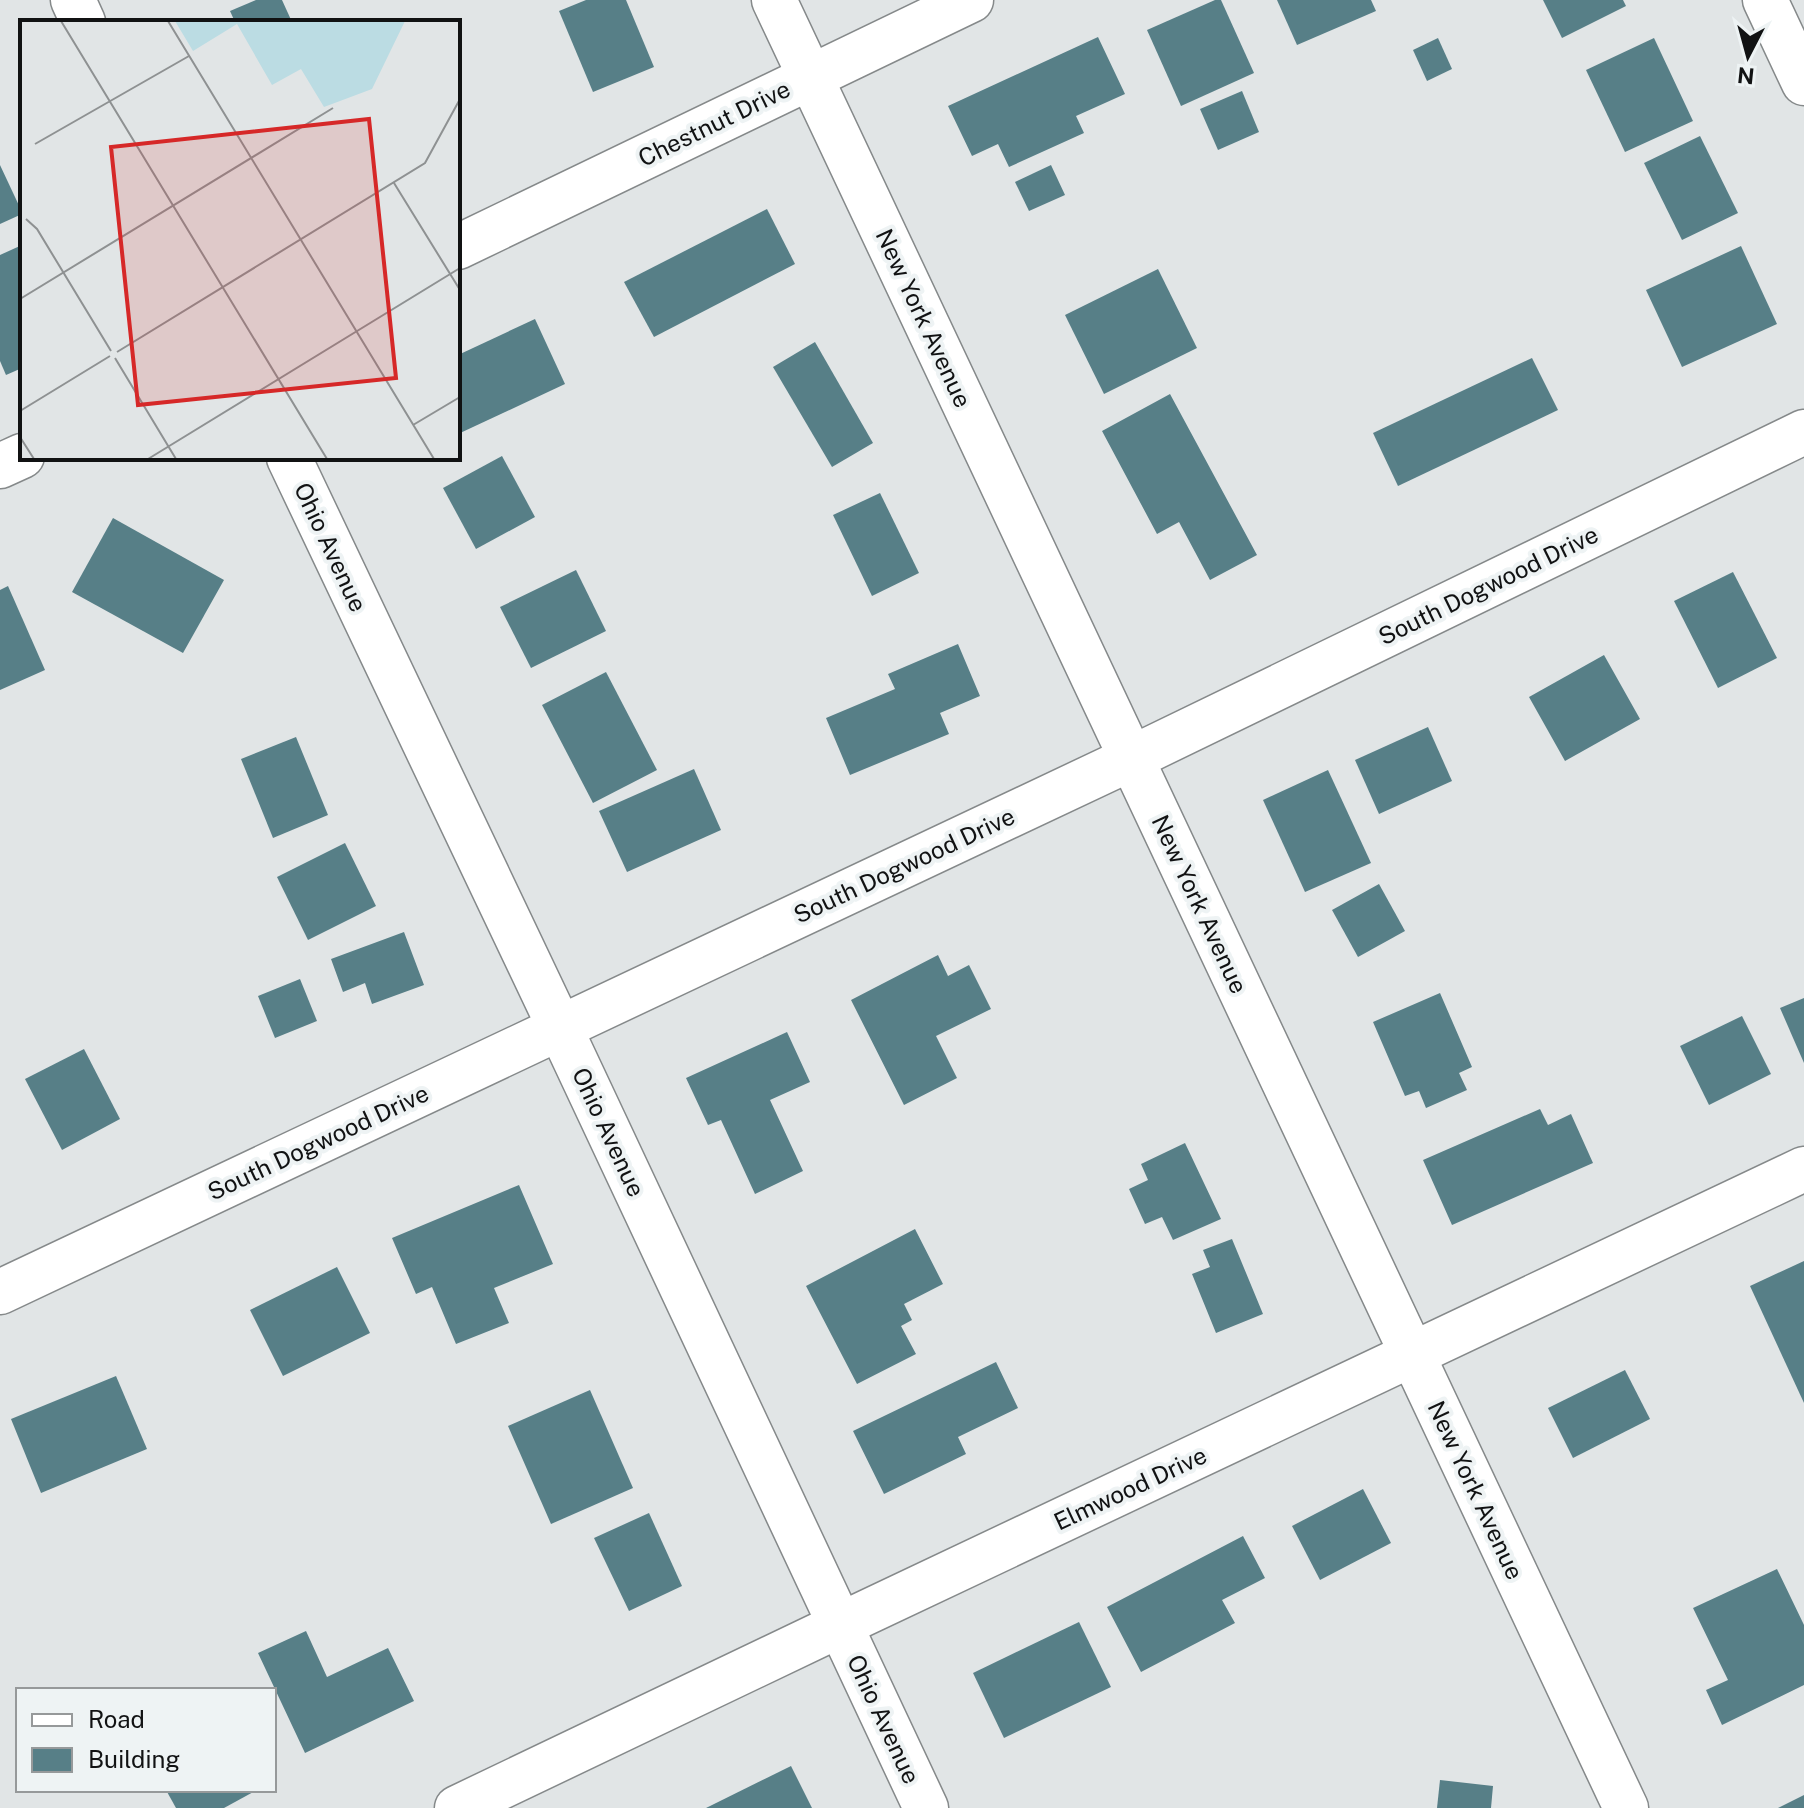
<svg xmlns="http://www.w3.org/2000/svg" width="1804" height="1808" viewBox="0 0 1804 1808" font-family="'Public Sans',sans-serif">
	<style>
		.building { fill: #577f87 }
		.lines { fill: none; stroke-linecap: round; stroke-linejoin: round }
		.minor-casing { stroke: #85898a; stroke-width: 47 }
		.minor { stroke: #fff; stroke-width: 44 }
		.labels { text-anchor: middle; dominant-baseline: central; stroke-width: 8; stroke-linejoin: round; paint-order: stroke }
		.street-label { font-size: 24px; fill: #111213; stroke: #eef3f4 }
		.inset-road { fill: none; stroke: #8e9192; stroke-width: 2 }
		.view { fill: #d62828; fill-opacity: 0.15; stroke: #d62828; stroke-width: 4 }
		.inset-edge { fill: none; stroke: #111213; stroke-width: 4 }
	</style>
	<rect width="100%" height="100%" fill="#e1e5e6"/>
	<g class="building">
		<path d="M256 0H282L292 22H235L230 11Z"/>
		<path d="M586 0H626L654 67 593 92 559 11Z"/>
		<path d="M1215 0H1221L1254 73 1181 106 1147 30Z"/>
		<path d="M1277 0H1371L1376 11 1297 45Z"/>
		<path d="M1543 0H1623L1626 6 1562 38Z"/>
		<path d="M1098 37 1125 94 1076 116 1084 133 1009 167 998 144 972 156 948 106Z"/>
		<path d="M1438 38 1452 69 1427 81 1413 50Z"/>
		<path d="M1654 38 1693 121 1625 152 1586 70Z"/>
		<path d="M1242 91 1259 132 1218 150 1200 109Z"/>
		<path d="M1700 136 1738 213 1682 240 1644 163Z"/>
		<path d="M0 165 22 212V214L0 224Z"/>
		<path d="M1051 165 1065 195 1029 211 1015 182Z"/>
		<path d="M767 209 795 264 654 337 624 282Z"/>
		<path d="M22 245V368L6 375 0 361V255Z"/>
		<path d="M1741 246 1777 324 1682 367 1646 290Z"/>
		<path d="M1158 269 1197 348 1104 394 1065 315Z"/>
		<path d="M535 319 565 384 458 434V355Z"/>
		<path d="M815 342 873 443 832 467 773 367Z"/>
		<path d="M1532 358 1558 410 1398 486 1373 433Z"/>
		<path d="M1170 394 1257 555 1210 580 1179 522 1157 534 1102 431Z"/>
		<path d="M502 456 535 517 476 549 443 488Z"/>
		<path d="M880 493 919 573 872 596 833 515Z"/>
		<path d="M113 518 224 580 183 653 72 592Z"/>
		<path d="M576 570 606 631 531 668 500 607Z"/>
		<path d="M1733 572 1777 658 1718 688 1674 601Z"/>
		<path d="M8 586 45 670 0 690V590Z"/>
		<path d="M958 644 980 696 940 713 949 734 850 775 826 718 895 689 888 674Z"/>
		<path d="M1604 655 1640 719 1565 761 1529 697Z"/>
		<path d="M606 672 657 770 593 803 542 705Z"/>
		<path d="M1428 727 1452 781 1379 814 1355 760Z"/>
		<path d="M296 737 328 815 273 838 241 759Z"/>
		<path d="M694 769 721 830 627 872 599 811Z"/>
		<path d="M1328 770 1371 863 1305 892 1263 800Z"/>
		<path d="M345 843 376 906 308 940 277 877Z"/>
		<path d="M1379 884 1405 931 1358 957 1332 910Z"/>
		<path d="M404 932 424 985 372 1004 365 983 343 992 331 959Z"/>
		<path d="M938 955 948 976 969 965 991 1009 936 1036 957 1078 904 1105 851 1000Z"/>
		<path d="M300 979 317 1021 275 1038 258 996Z"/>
		<path d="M1440 993 1472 1067 1459 1073 1467 1090 1426 1108 1419 1091 1405 1096 1373 1022Z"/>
		<path d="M1804 998V1063L1780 1008Z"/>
		<path d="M1742 1016 1771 1074 1709 1105 1680 1046Z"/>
		<path d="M787 1032 810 1082 770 1100 803 1171 755 1194 721 1120 708 1125 686 1078Z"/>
		<path d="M84 1049 120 1119 62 1150 25 1079Z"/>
		<path d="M1540 1109 1548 1125 1571 1114 1593 1163 1452 1225 1423 1160Z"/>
		<path d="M1185 1143 1221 1219 1173 1240 1162 1217 1145 1224 1129 1189 1148 1180 1141 1164Z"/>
		<path d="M519 1185 553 1264 494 1288 509 1323 456 1344 432 1287 416 1294 392 1238Z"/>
		<path d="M915 1229 943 1284 904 1304 912 1320 901 1326 916 1354 857 1384 806 1286Z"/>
		<path d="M1232 1239 1263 1314 1216 1333 1192 1274 1210 1267 1203 1250Z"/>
		<path d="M1804 1261V1403L1750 1286Z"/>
		<path d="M337 1267 370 1333 283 1376 250 1310Z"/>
		<path d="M996 1362 1018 1408 958 1437 966 1454 884 1494 853 1431Z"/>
		<path d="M1625 1370 1650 1419 1573 1458 1548 1408Z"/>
		<path d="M116 1376 147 1449 41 1493 11 1419Z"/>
		<path d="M590 1390 633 1488 551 1524 508 1426Z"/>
		<path d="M1363 1489 1391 1543 1320 1580 1292 1526Z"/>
		<path d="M649 1513 682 1586 629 1611 594 1538Z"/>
		<path d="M1243 1536 1265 1578 1222 1600 1235 1623 1141 1672 1107 1607Z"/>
		<path d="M1777 1569 1804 1625V1685L1722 1725 1706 1690 1728 1680 1693 1608Z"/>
		<path d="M1079 1622 1111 1687 1004 1738 973 1673Z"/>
		<path d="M306 1631 327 1677 388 1648 414 1701 305 1753 258 1653Z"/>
		<path d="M791 1766 812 1808H706Z"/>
		<path d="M1440 1780 1493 1786 1491 1808H1437Z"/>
		<path d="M166 1790H257L224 1808H176Z"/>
		<path d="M1804 1795V1808H1778Z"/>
	</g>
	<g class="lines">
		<g class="minor-casing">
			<g id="minor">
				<path d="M73 0 83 22"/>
				<path d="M774 0 1626 1808"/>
				<path d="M1765 0 1804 83"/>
				<path d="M458 247 971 0"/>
				<path d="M289 458 560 1028 926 1808"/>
				<path d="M0 466 22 456"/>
				<path d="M0 1292 1132 758 1804 432"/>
				<path d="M457 1808 840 1625 1804 1169"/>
			</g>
		</g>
		<use href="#minor" class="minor"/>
	</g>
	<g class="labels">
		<g class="street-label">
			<text transform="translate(714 123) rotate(-26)">Chestnut Drive</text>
			<text transform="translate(924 318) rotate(65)">New York Avenue</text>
			<text transform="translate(331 547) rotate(65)">Ohio Avenue</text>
			<text transform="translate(1488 585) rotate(-26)">South Dogwood Drive</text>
			<text transform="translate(904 865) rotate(-25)">South Dogwood Drive</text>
			<text transform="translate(1200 904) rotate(65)">New York Avenue</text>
			<text transform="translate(609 1132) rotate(65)">Ohio Avenue</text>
			<text transform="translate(318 1142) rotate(-25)">South Dogwood Drive</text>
			<text transform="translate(1130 1488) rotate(-25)">Elmwood Drive</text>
			<text transform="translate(1476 1490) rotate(65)">New York Avenue</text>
			<text transform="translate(884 1719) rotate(65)">Ohio Avenue</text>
		</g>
	</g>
	<g transform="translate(20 20)">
		<rect width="440" height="440" fill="#e1e5e6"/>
		<path d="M155 1H385L352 69 304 87 281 49 252 65 217 4 173 31Z" fill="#bbdce3"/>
		<path class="inset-road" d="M41 1 307 439M148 1 414 439M15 124 169 36M374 163 440 270M6 199 17 209 91 331M0 279 313 88M97 332 405 143 440 79M95 338 156 439M0 391 90 336M393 405 440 377M0 417 14 439M128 439 440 248"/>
		<path class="view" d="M349 99 376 358 118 385 91 127Z"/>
		<rect width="440" height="440" class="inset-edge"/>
	</g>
	<rect x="16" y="1688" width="260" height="104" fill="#eef3f4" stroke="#96999a" stroke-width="2"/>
	<rect x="32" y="1714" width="40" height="12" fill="#ffffff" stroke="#96999a" stroke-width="2"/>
	<text x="88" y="1728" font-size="24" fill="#111213">Road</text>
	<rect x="32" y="1748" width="40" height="24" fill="#577f87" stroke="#96999a" stroke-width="2"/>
	<text x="88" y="1768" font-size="24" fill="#111213">Building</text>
	<g transform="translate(1748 56) rotate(186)" stroke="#eef3f4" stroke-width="6" paint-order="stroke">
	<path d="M0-6L14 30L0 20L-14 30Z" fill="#111213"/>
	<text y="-12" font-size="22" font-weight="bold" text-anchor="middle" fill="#111213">N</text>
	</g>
</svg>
